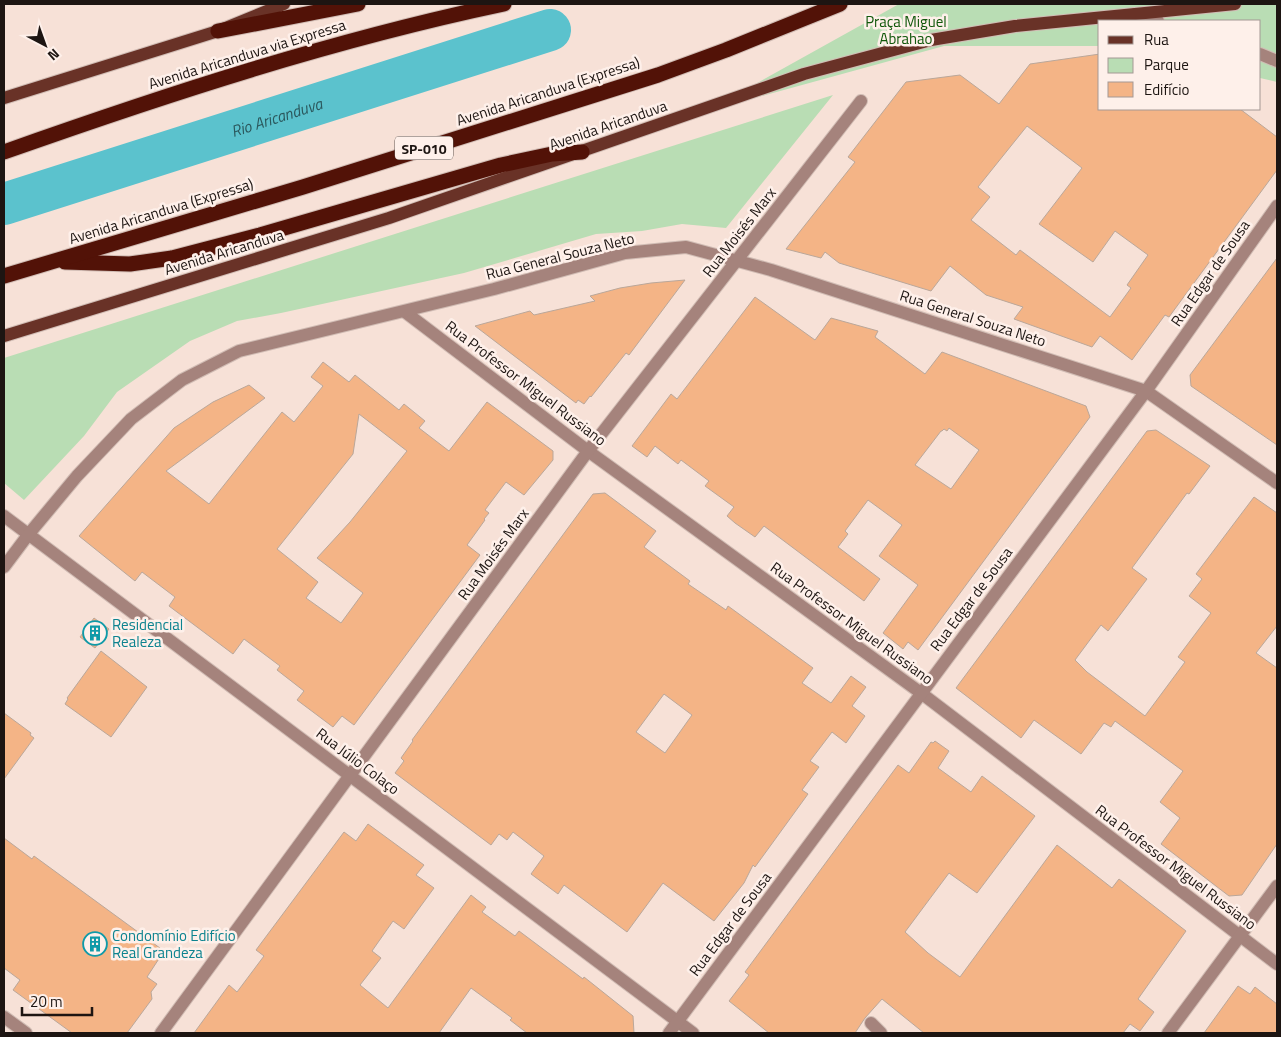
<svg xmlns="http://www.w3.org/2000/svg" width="1281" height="1037" viewBox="0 0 1281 1037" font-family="'Titillium Web',sans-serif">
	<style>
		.green { fill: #b9ddb4 }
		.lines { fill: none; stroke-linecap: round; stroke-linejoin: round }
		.river { stroke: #5bc2cd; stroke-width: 42 }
		.building { fill: #f4b486; stroke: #baa79a; fill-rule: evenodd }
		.minor-casing { stroke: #d0bcb4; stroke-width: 14 }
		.major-casing { stroke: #d0bcb4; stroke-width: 14 }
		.highway-casing { stroke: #d0bcb4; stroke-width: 17 }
		.minor { stroke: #a5837c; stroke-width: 12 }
		.major { stroke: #693227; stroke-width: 12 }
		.highway { stroke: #521207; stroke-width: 15 }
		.labels { text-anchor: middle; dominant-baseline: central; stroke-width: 5; stroke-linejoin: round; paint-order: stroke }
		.shield { fill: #fef0ea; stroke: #605753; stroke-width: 1 }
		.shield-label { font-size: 14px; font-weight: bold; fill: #1d1512 }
		.park-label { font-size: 15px; fill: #11580b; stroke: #fef0ea }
		.street-label { font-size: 15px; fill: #1d1512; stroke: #fef0ea }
		.culture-label { font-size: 15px; fill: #0d838f; stroke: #fef0ea; text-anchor: start }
		.water-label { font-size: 16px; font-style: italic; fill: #2b585d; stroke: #fef0ea }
	</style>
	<rect width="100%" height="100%" fill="#f7e1d7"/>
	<g class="green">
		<path d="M899 4H1277V82L1260 78V21H1100V46H944L707 111Z"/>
		<path d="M833 95 726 228 682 224 642 231 596 234 464 273 281 313 237 321 190 341 117 392 84 436 24 500 4 483V358Z"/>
	</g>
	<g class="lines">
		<path class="river" id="s1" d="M4 204 550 30"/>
	</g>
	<g class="building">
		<path d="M1100 54V109H1240L1277 137V170L1169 317 1165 315 1132 360 1100 336 1092 347 1014 319 1023 307 986 295 950 266 931 291 839 263 825 252 821 258 786 249 855 162 848 157 906 82 960 75 999 104 1030 64ZM1027 126 1082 168 1039 224 1093 262 1115 231 1148 255 1127 285 1131 288 1110 317 1020 250 1016 255 971 220 990 197 978 187Z"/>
		<path d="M1277 258V445L1191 386 1190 375Z"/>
		<path d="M685 280 629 355 626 353 591 397 590 396 584 404 578 400 576 403 475 326 530 311 534 315 595 301 590 296 620 288 651 283Z"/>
		<path d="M755 297 815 340 831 318 878 331 875 337 925 374 942 352 1086 406 1090 417 918 650 908 642 903 649 883 633 918 585 879 556 902 525 868 500 845 531 848 534 838 547 880 579 864 601 764 526 755 537 735 523 727 516 734 507 705 486 709 481 681 460 678 464 655 446 647 457 632 446 671 394 677 399ZM949 428 979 450 951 489 915 465 941 431H942L944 429 947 431Z"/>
		<path d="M323 362 349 382 355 375 399 410 404 404 425 421 419 428 449 451 487 402 553 451V460L524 495 506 482 485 510 489 513 484 519 485 520 467 545 480 555 354 725 342 716 333 727 297 700 304 691 277 670 280 666 244 639 233 654 169 606 175 597 142 572 135 581 79 536 174 428 213 402 249 385 265 398 166 471 209 504 282 412 294 422 323 386 311 377ZM359 414 407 451 350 522 317 558 363 593 341 623 306 598 318 582 277 549 353 454Z"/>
		<path d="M1156 430 1210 466 1189 494 1187 493 1132 568 1147 579 1108 631 1101 625 1075 660 1087 672 1145 716 1185 662 1178 657 1211 613 1189 596 1202 579 1196 574 1254 497 1277 513V626L1256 653 1277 668V844L1242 895 1229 896 1161 844 1180 818 1160 802 1183 771 1115 721 1111 727 1104 723 1081 754 1034 720 1021 738 956 688 1147 431Z"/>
		<path d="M605 493 656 531 644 547 690 581 688 584 726 610 728 606 813 668 802 683 831 703 851 676 866 687 852 706 865 716 846 743 832 732 810 761 819 767 802 790 808 794 755 867 753 865 744 883 714 921 663 883 627 932 564 885 558 894 531 874 544 856 513 832 507 840 499 834 491 845 395 773 404 761 401 758 413 741 412 740 593 494ZM664 694 692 715 665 753 636 732Z"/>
		<path d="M94 618 109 629 95 648 80 637Z"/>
		<path d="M101 651 147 687 111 737 65 704 68 699 67 698Z"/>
		<path d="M4 713 31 733 30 735 34 738 4 779Z"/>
		<path d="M935 741 949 751 938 768 971 792 982 776 1035 816 977 893 949 873 905 932 928 953 960 977 1057 845 1112 888 1119 879 1186 931 1138 999 1154 1012 1140 1031 1130 1024 1123 1033H924L882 999 865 1018 855 1033H769L729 1001 749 975 745 972 898 765 909 773 931 742 933 743Z"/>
		<path d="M368 824 424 865 416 875 434 888 404 929 393 921 372 951 381 958 360 985 388 1008 471 895 486 907 482 912 515 936 519 931 583 979 584 977 633 1016 634 1033H527L510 1020 512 1018 471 988 439 1033H194L229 985 237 992 264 956 256 950 344 832 356 841Z"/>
		<path d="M4 838 32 859 34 856 164 951 147 977 157 984 151 992 152 999 127 1033H72L13 990 20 980 4 968Z"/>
		<path d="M1238 986 1250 994 1255 987 1277 1004V1033H1204Z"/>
	</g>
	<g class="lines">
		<g class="minor-casing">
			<g id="minor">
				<path d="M1135 14 1158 21"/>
				<path d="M1260 54 1277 61"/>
				<path d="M405 312 588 451 921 693 1277 964"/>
				<path d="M4 516 693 1033"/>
				<path d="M4 567 28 535 77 476 131 419 182 380 239 351 494 289 625 253 686 247 771 270 1146 391 1277 483"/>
				<path d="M4 1017 26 1033"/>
				<path d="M871 1023 881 1033"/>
				<path d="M161 1033 588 451 861 101"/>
				<path d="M669 1033 1146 391 1277 206"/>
				<path d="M1168 1033 1277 886"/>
			</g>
		</g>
		<g class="major-casing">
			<g id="major">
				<path d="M4 98 218 31 284 4"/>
				<path d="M4 336 389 218 804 74 931 40 1015 26 1235 4"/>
			</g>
		</g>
		<g class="highway-casing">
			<g id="highway">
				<path d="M218 31 358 4"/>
				<path d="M4 152C168 94 333 40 504 4"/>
				<path d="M65 262 130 264 172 258 260 235 501 165 552 154 582 152"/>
				<path d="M4 276 303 187 658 75 726 50 840 4"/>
			</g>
		</g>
		<use href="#minor" class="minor"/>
		<use href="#major" class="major"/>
		<use href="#highway" class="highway"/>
	</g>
	<defs>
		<g id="building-ring" transform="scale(1.25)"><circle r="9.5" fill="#fef0ea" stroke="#0f9aa8" stroke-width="1.5"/><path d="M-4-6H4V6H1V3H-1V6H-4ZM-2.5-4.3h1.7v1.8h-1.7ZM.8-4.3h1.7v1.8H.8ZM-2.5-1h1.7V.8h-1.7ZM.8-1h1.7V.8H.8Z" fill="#0f9aa8"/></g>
	</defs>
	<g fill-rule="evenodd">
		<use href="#building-ring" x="95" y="633"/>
		<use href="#building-ring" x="95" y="944"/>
	</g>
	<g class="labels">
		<rect class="shield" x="395" y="136.5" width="58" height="23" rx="4"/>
		<g class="shield-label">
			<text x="424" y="148">SP-010</text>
		</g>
		<g class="park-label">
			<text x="906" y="21">Praça Miguel<tspan x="906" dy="17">Abrahao</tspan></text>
		</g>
		<g class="street-label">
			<text transform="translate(247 54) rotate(-17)">Avenida Aricanduva via Expressa</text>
			<text transform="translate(548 91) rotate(-18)">Avenida Aricanduva (Expressa)</text>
			<text transform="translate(608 125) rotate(-19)">Avenida Aricanduva</text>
			<text transform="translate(161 211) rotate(-17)">Avenida Aricanduva (Expressa)</text>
			<text transform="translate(739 232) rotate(-52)">Rua Moisés Marx</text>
			<text transform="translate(224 252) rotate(-17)">Avenida Aricanduva</text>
			<text transform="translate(560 256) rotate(-14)">Rua General Souza Neto</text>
			<text transform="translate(1210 273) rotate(-55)">Rua Edgar de Sousa</text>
			<text transform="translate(973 318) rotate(18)">Rua General Souza Neto</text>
			<text transform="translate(526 383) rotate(37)">Rua Professor Miguel Russiano</text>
			<text transform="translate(493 554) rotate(-54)">Rua Moisés Marx</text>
			<text transform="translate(971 599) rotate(-53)">Rua Edgar de Sousa</text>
			<text transform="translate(852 623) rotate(36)">Rua Professor Miguel Russiano</text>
			<text transform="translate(358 761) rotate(37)">Rua Júlio Colaço</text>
			<text transform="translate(1176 867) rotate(37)">Rua Professor Miguel Russiano</text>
			<text transform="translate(730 924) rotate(-53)">Rua Edgar de Sousa</text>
		</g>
		<g class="culture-label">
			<text x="112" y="624">Residencial<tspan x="112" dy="17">Realeza</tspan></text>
			<text x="112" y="935">Condomínio Edifício<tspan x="112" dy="17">Real Grandeza</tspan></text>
		</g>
		<g class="water-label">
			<text stroke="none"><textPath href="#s1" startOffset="286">Rio Aricanduva</textPath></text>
		</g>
	</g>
	<rect width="1281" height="1037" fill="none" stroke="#1d1512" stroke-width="10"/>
	<rect x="1098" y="20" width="162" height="90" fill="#fef0ea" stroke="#a49894"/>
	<rect x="1108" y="36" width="25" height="8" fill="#693227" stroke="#a49894"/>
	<text x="1144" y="45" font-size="15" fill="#1d1512">Rua</text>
	<rect x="1108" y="58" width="25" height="15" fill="#b9ddb4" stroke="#a49894"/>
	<text x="1144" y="70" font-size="15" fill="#1d1512">Parque</text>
	<rect x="1108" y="82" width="25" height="15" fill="#f4b486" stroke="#a49894"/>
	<text x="1144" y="95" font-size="15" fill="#1d1512">Edifício</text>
	<g transform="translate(45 45) rotate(139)" stroke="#fef0ea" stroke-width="4" paint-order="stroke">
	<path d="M0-4L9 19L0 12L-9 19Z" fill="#1d1512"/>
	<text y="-8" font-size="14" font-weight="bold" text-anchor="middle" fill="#1d1512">N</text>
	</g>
	<path d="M22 1007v8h70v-8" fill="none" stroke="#1d1512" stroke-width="2.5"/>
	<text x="30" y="1007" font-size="15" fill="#1d1512" stroke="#fef0ea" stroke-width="4" paint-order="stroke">20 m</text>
</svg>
